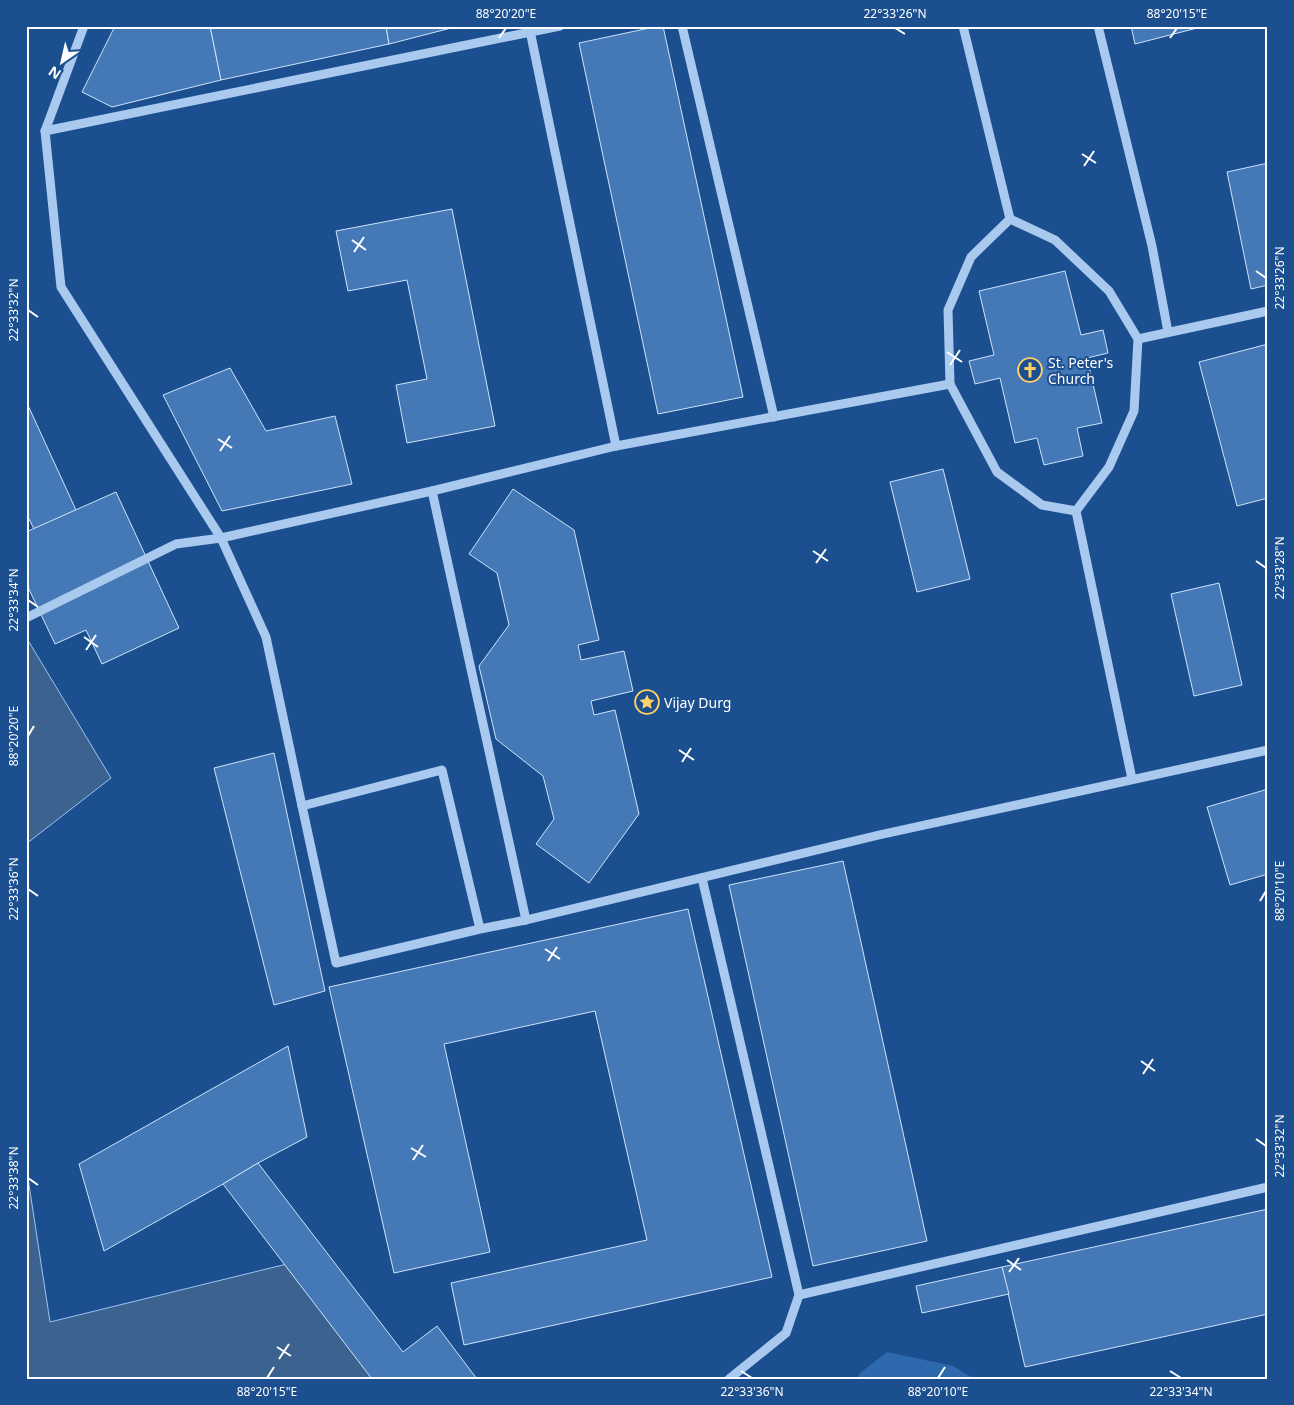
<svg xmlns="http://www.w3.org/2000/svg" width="1294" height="1405" viewBox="0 0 1294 1405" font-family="'Noto Sans',sans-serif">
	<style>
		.green { fill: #2e69ad }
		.water { fill: #3c6290; stroke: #9cc4f0 }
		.building { fill: #4478b7; stroke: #cfe3fa }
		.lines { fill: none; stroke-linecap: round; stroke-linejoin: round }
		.minor { stroke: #a9c9ee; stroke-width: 9 }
		.ticks { fill: none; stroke: #fff; stroke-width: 2 }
		.labels { text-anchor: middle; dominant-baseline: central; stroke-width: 4; stroke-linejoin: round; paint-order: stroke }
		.poi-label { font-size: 14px; fill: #fff; stroke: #1b4f8f; text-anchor: start }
		.neatline { fill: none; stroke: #fff; stroke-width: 2 }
		.ticks-label { font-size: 12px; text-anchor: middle; fill: #fff }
	</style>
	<rect width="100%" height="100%" fill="#1b4f8f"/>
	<path class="green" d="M887 1352 953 1366 974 1379H857L860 1373Z"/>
	<g class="water">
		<path d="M26 637 111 778 26 844Z"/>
		<path d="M26 1165 50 1322 291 1263 378 1379H26Z"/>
	</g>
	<g class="building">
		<path d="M115 26H210L221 80 112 107 82 92Z"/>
		<path d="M210 26H386L389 44 221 80Z"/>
		<path d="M386 26H459L389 44Z"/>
		<path d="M659 26H663L743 397 658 414 579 43Z"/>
		<path d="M1131 26H1205L1135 44Z"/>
		<path d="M1268 163V285L1251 289 1227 172Z"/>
		<path d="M452 209 495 426 407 443 396 385 427 379 407 280 348 291 336 231Z"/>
		<path d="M1065 271 1081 335 1103 330 1108 353 1087 358 1102 423 1077 428 1083 456 1044 465 1037 438 1015 443 1000 378 975 384 969 361 994 355 979 291Z"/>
		<path d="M1268 344V498L1237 506 1199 362Z"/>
		<path d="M230 368 266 431 335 416 352 484 222 511 163 395Z"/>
		<path d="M26 401 76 510 34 529 26 513Z"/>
		<path d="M943 469 970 579 917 592 890 482Z"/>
		<path d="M513 489 574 530 599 640 578 645 581 660 624 651 633 691 591 701 594 715 615 710 639 814 589 883 536 844 554 819 543 776 496 739 479 666 509 625 497 573 469 554Z"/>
		<path d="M116 492 179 628 102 664 86 630 55 644 26 583V532Z"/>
		<path d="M1219 583 1242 685 1194 696 1171 594Z"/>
		<path d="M274 753 325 991 274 1005 214 768Z"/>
		<path d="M1268 789V874L1230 885 1207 807Z"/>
		<path d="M843 861 927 1241 813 1266 729 885Z"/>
		<path d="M688 909 772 1277 464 1345 451 1283 647 1240 595 1011 444 1044 490 1252 394 1273 329 987Z"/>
		<path d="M288 1046 307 1137 258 1163 223 1184 104 1251 79 1164Z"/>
		<path d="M258 1163 403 1352 437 1326 477 1379H372L223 1184Z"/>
		<path d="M1268 1209V1314L1025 1367 1002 1267Z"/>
		<path d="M1002 1267 1009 1294 922 1313 916 1286Z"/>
	</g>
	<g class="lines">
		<g class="minor">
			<path d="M84 26 45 131 61 287 221 538 266 637 302 806"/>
			<path d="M529 26 616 446"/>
			<path d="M682 26 774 417"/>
			<path d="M963 26 1010 219"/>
			<path d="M1098 26 1152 246 1168 332"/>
			<path d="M45 131 560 26"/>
			<path d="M1138 339 1268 311"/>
			<path d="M432 491 526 920 879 835 1268 750"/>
			<path d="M1076 511 1042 505 997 472 950 384 948 310 971 257 1010 219 1055 240 1109 291 1138 339 1134 411 1109 467 1076 511 1132 779"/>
			<path d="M26 618 176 544 221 538 432 491 616 446 950 384"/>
			<path d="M702 878 799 1295 786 1333 729 1379"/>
			<path d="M480 929 442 770 302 806 336 963 480 929 526 920"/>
			<path d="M799 1295 1268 1187"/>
		</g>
	</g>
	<path class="ticks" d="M895 28 905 34M499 38 506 28M1170 38 1177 28M1082 154 1096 163M1084 166 1094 151M352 240 366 250M354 252 364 237M1256 271 1266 278M28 310 38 317M947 352 962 362M950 365 960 350M218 439 232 448M220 451 230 436M813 551 828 561M1256 561 1266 568M816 563 826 549M28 600 38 607M84 637 98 647M86 650 96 635M28 736 34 726M679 750 694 760M682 762 691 748M28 889 38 896M1260 901 1266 891M545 949 560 959M548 961 557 947M1141 1061 1155 1071M1143 1074 1153 1059M1256 1139 1266 1146M411 1148 426 1157M413 1160 423 1145M28 1178 38 1185M1007 1260 1021 1270M1009 1272 1019 1258M277 1347 291 1356M279 1359 289 1344M741 1371 752 1378M1170 1371 1181 1378M267 1378 274 1367M938 1378 945 1367"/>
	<defs>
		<g id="church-ring" transform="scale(1.25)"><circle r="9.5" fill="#1b4f8f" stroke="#ffd166" stroke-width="1.5"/><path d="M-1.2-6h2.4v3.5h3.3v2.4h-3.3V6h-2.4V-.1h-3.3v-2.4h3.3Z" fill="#ffd166"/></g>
		<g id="sight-ring" transform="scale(1.25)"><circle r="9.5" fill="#1b4f8f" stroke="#ffd166" stroke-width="1.5"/><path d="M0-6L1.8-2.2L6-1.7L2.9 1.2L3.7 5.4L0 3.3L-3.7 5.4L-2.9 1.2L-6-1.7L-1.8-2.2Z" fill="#ffd166"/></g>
	</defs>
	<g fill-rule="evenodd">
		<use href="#church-ring" x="1030" y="370"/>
		<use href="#sight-ring" x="647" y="702"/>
	</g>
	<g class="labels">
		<g class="poi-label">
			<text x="1048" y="362">St. Peter's<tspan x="1048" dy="16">Church</tspan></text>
			<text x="664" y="702">Vijay Durg</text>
		</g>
	</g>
	<rect width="1294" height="1405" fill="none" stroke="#1b4f8f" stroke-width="55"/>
	<g transform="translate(62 62) rotate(214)" stroke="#1b4f8f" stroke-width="4" paint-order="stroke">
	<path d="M0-4L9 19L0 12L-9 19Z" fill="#ffffff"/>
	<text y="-8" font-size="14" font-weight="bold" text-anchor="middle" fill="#ffffff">N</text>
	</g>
	<rect x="28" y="28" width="1238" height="1350" class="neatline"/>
	<g class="ticks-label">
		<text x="506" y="18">88°20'20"E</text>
		<text x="895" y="18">22°33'26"N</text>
		<text x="1177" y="18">88°20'15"E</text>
		<text transform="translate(1280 278) rotate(-90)" y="4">22°33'26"N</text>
		<text transform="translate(14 310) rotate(-90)" y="4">22°33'32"N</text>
		<text transform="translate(1280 568) rotate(-90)" y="4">22°33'28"N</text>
		<text transform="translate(14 600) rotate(-90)" y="4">22°33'34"N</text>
		<text transform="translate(14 736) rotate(-90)" y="4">88°20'20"E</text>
		<text transform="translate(14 889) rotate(-90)" y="4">22°33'36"N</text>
		<text transform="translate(1280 891) rotate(-90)" y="4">88°20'10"E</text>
		<text transform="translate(1280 1146) rotate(-90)" y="4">22°33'32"N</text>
		<text transform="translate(14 1178) rotate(-90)" y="4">22°33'38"N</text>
		<text x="267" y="1396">88°20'15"E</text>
		<text x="752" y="1396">22°33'36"N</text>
		<text x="938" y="1396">88°20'10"E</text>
		<text x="1181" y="1396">22°33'34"N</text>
	</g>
</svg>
